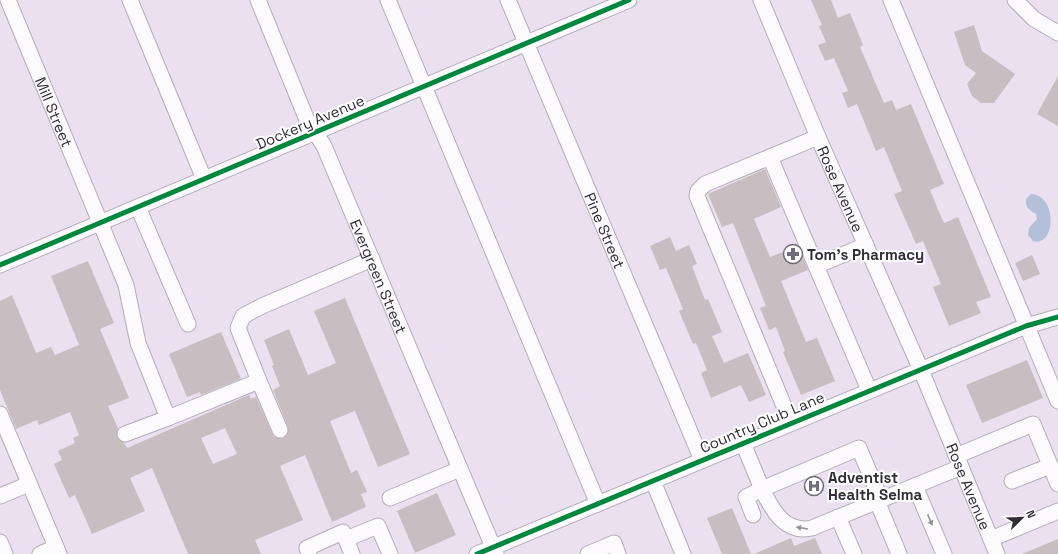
<svg xmlns="http://www.w3.org/2000/svg" width="1058" height="554" viewBox="0 0 1058 554" font-family="'Space Grotesk',sans-serif">
	<style>
		.water { fill: #b4c0d8 }
		.building { fill: #c8bdc1; fill-rule: evenodd }
		.lines { fill: none; stroke-linecap: round; stroke-linejoin: round }
		.minor-casing { stroke: #b4acb9; stroke-width: 17 }
		.minor { stroke: #fcfafd; stroke-width: 15 }
		.cycleway-casing { stroke: #fff; stroke-width: 8 }
		.cycleway { stroke: #00873e; stroke-width: 5 }
		.oneway { fill: #98939a }
		.labels { text-anchor: middle; dominant-baseline: central; stroke-width: 4; stroke-linejoin: round; paint-order: stroke }
		.street-label { font-size: 15px; fill: #332c37; stroke: #fff }
		.poi-label { font-size: 15px; font-weight: bold; fill: #332c37; stroke: #fff; text-anchor: start }
	</style>
	<rect width="100%" height="100%" fill="#eae0f0"/>
	<path class="water" d="M1031 194C1058 195 1056 248 1033 241L1028 235 1029 228 1037 219 1036 214C1029 210 1025 207 1026 199Z"/>
	<g class="building">
		<path d="M811 0H831L838 18 850 13 863 45 860 47 884 103 892 100 896 110 911 104 944 184 930 190 939 212 944 223 958 217 991 297 976 302 981 313 949 326 933 287 941 284 923 241 916 244 894 194 902 191 884 147 876 151 857 104 848 108 842 93 848 91 834 58 825 61 818 45 826 42 819 26 822 25Z"/>
		<path d="M974 25 982 51 1015 74 994 103H981L972 96 967 84 976 73 965 65 954 32Z"/>
		<path d="M1058 76V126L1037 114Z"/>
		<path d="M765 169 781 207 754 219 770 257 798 246 808 270 781 281 806 342 817 338 835 381 801 395 783 352 785 351 776 327 769 330 760 308 766 306 733 223 722 227 708 194Z"/>
		<path d="M670 237 676 251 689 245 697 264 692 266 705 300 708 299 722 332 712 336 724 363 748 353 766 395 749 402 741 385 711 398 701 373 707 370 696 343 693 344 679 311 683 309 666 268 660 270 650 246Z"/>
		<path d="M1032 255 1040 274 1023 281 1015 263Z"/>
		<path d="M88 261 114 323 100 329 129 398 108 406 118 428 117 437 124 443 127 448 249 395 251 399 256 397 274 437 284 438 287 435 288 427 273 390 280 386 272 366 274 365 264 340 289 329 308 375 336 363 314 311 345 298 410 454 378 467 355 411 330 421 351 473 357 470 367 492 361 494 366 507 332 522 305 455 280 466 303 520 255 540 261 554H188L152 468 130 478 145 511 92 534 75 495 69 498 54 464 62 460 58 451 75 443 73 438 79 435 70 412 39 425 37 420 16 429 0 390V301L12 295 36 353 51 347 55 355 79 345 51 276ZM225 428 237 454 213 464 201 438Z"/>
		<path d="M221 332 241 379 201 395 200 392 187 397 169 354Z"/>
		<path d="M1027 360 1043 398 982 423 966 385Z"/>
		<path d="M437 493 456 535 415 553 397 511Z"/>
		<path d="M732 508 751 554H722L707 518Z"/>
		<path d="M791 538 794 546 815 538 822 554H754Z"/>
		<path d="M1058 539V554H1022Z"/>
	</g>
	<g class="lines">
		<g class="minor-casing">
			<g id="minor">
				<path id="s1" d="M8 0 126 285 138 343 168 418 125 434"/>
				<path d="M130 0 204 179"/>
				<path id="s2" d="M258 0 307 120 324 146 496 554"/>
				<path d="M388 0 598 504"/>
				<path id="s3" d="M508 0 702 460"/>
				<path id="s4" d="M761 0 818 137 921 370 997 554"/>
				<path d="M891 0 1058 401"/>
				<path d="M1015 0 1034 19 1058 33"/>
				<path d="M770 157 816 266"/>
				<path d="M138 207 188 324"/>
				<path d="M866 245 816 266 869 390"/>
				<path d="M0 265 629 0"/>
				<path d="M259 381 280 430"/>
				<path d="M0 414 59 554"/>
				<path d="M168 418 259 381 238 328 243 316 262 306 372 259"/>
				<path d="M791 423 697 196 698 191 705 184 818 137"/>
				<path d="M743 443 762 489 859 448 881 500"/>
				<path d="M956 456 1033 424 1058 484"/>
				<path d="M653 481 683 554"/>
				<path d="M1012 481 1050 466"/>
				<path d="M915 486 944 554"/>
				<path d="M0 496 29 484"/>
				<path d="M390 498 460 469"/>
				<path d="M877 501 899 554"/>
				<path d="M753 515 746 497 762 489C772 510 785 534 812 528L961 467"/>
				<path d="M838 517 854 554"/>
				<path d="M346 539 378 526 390 554"/>
				<path d="M991 539 1058 511"/>
				<path d="M0 542 5 554"/>
				<path d="M40 554 56 547"/>
				<path d="M309 554 307 548 343 532 352 554"/>
				<path d="M477 554 1026 326 1058 317"/>
				<path d="M588 554 614 543 618 554"/>
			</g>
		</g>
		<use href="#minor" class="minor"/>
		<g class="cycleway-casing">
			<g id="cycleway">
				<path d="M0 265 629 0"/>
				<path d="M477 554 1026 326 1058 317"/>
			</g>
		</g>
		<use href="#cycleway" class="cycleway"/>
	</g>
	<defs><path id="oneway-solid" d="M-6-.8H1V-3.2L6.5 0L1 3.2V.8H-6Z"/></defs>
	<g class="oneway">
		<use href="#oneway-solid" transform="translate(930 520) rotate(67)"/>
		<use href="#oneway-solid" transform="translate(802 528) rotate(-171)"/>
	</g>
	<defs>
		<g id="pharmacy-ring" transform="scale(1)"><circle r="9.5" fill="#fff" stroke="#736b78" stroke-width="1.5"/><path d="M-2-6h4v4h4v4h-4v4h-4v-4h-4v-4h4Z" fill="#736b78"/></g>
		<g id="hospital-ring" transform="scale(1)"><circle r="9.5" fill="#fff" stroke="#736b78" stroke-width="1.5"/><path d="M-5-5h3v3.5h4V-5h3V5h-3V1.5h-4V5h-3Z" fill="#736b78"/></g>
	</defs>
	<g fill-rule="evenodd">
		<use href="#pharmacy-ring" x="793" y="254"/>
		<use href="#hospital-ring" x="814" y="486"/>
	</g>
	<g class="labels">
		<g class="street-label">
			<text stroke="none"><textPath href="#s1" startOffset="121">Mill Street</textPath></text>
			<text transform="translate(310 122) rotate(-23)">Dockery Avenue</text>
			<text stroke="none"><textPath href="#s4" startOffset="205">Rose Avenue</textPath></text>
			<text stroke="none"><textPath href="#s3" startOffset="250">Pine Street</textPath></text>
			<text stroke="none"><textPath href="#s2" startOffset="302">Evergreen Street</textPath></text>
			<text transform="translate(762 422) rotate(-23)">Country Club Lane</text>
			<text stroke="none"><textPath href="#s4" startOffset="529">Rose Avenue</textPath></text>
		</g>
		<g class="poi-label">
			<text x="807" y="254">Tom's Pharmacy</text>
			<text x="828" y="477">Adventist<tspan x="828" dy="17">Health Selma</tspan></text>
		</g>
	</g>
	<g transform="translate(1022 518) rotate(67)" stroke="#ffffff" stroke-width="3" paint-order="stroke">
	<path d="M0-3L7 15L0 10L-7 15Z" fill="#332c37"/>
	<text y="-6" font-size="11" font-weight="bold" text-anchor="middle" fill="#332c37">N</text>
	</g>
</svg>
